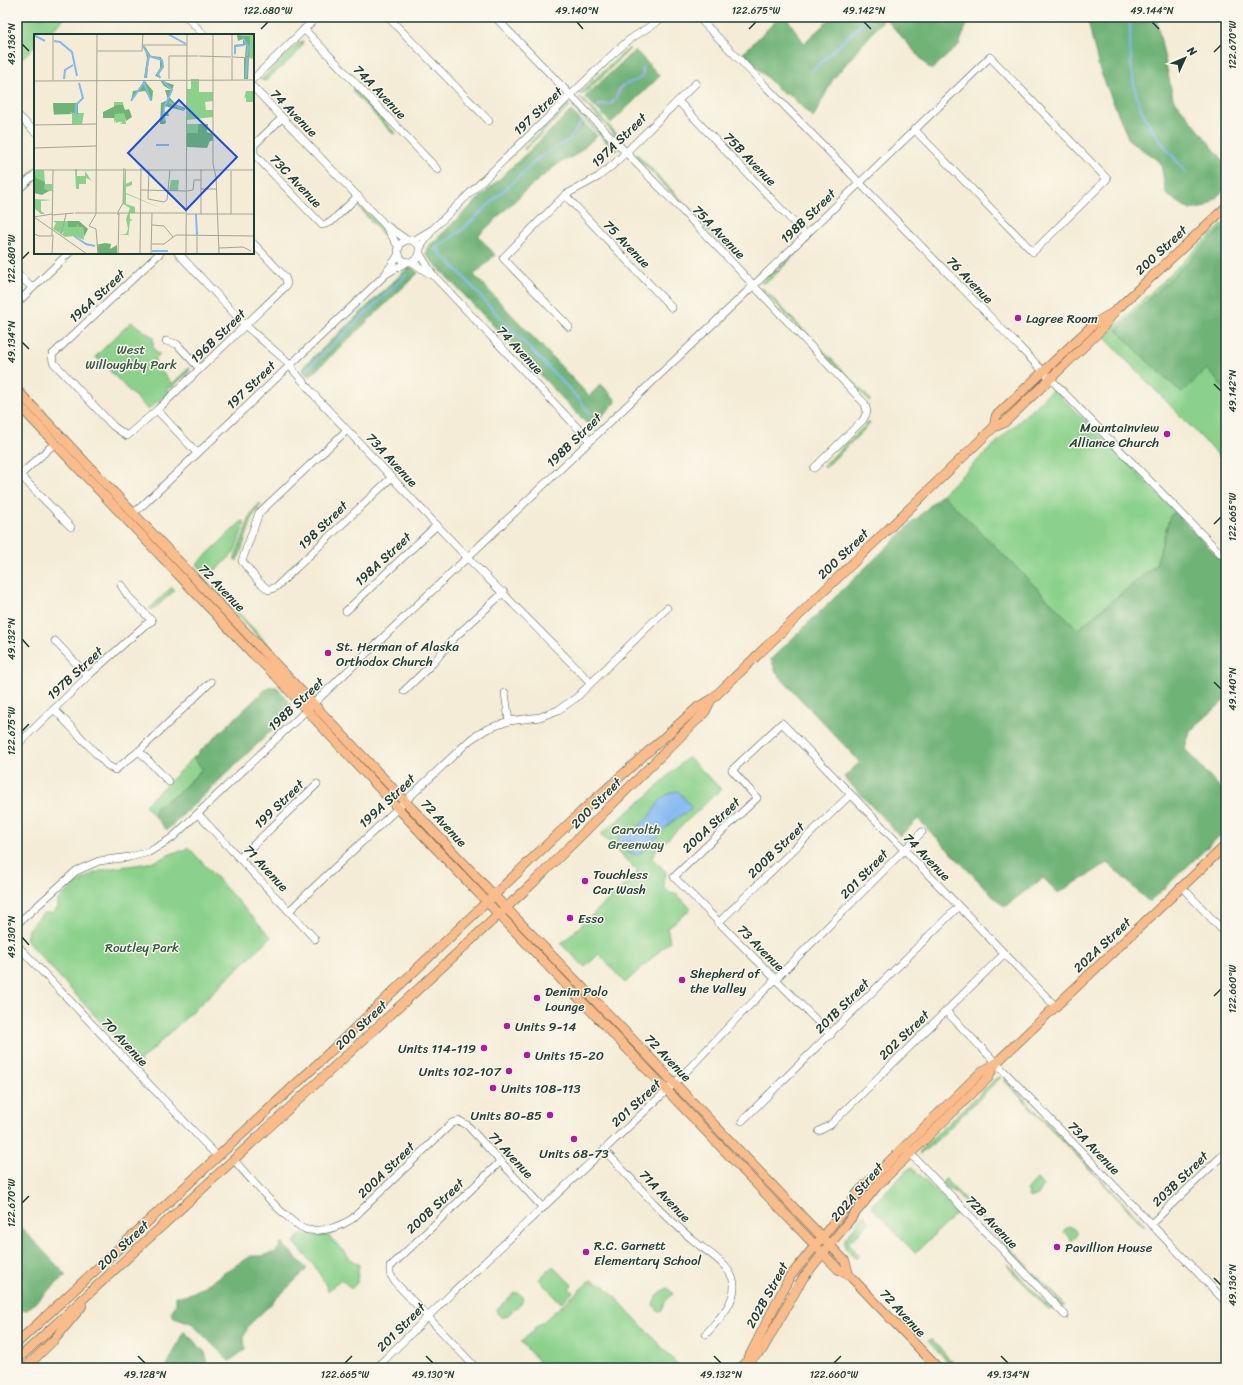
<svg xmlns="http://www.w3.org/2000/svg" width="1243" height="1385" viewBox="0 0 1243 1385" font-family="Sriracha,sans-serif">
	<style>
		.green { fill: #8bd18b; stroke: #558760 }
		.forest { fill: #70b377; stroke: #487856 }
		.sand { fill: #eeda9e; stroke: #868c69 }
		.water { fill: #83b8f2; stroke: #517a93 }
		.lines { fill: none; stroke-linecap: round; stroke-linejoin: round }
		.stream { stroke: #83b8f2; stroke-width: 2 }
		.minor-casing { stroke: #3f574c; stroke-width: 8 }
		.major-casing { stroke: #3f574c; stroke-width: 10 }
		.minor { stroke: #fff; stroke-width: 7 }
		.major { stroke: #fabc8b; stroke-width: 9 }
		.ticks { fill: none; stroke: #1f3d34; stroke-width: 1.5 }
		.poi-dot { fill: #b5179e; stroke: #fbf7ec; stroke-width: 1.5 }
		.labels { text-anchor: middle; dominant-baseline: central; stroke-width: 3; stroke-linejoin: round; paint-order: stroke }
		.street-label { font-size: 13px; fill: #1f3d34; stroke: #fbf7ec }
		.poi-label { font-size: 13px; fill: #1f3d34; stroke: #fbf7ec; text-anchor: start }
		.park-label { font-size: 13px; fill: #355b45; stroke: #fbf7ec }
		.inset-river { fill: none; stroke: #83b8f2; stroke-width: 2 }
		.inset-road { fill: none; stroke: #9fa695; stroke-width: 1 }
		.view { fill: #1d4ed8; fill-opacity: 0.15; stroke: #1d4ed8; stroke-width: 2 }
		.inset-edge { fill: none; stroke: #1f3d34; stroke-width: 2 }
		.neatline { fill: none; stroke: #1f3d34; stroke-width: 1.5 }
		.ticks-label { font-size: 10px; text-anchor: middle; fill: #1f3d34 }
	</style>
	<rect width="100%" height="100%" fill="#fbf7ec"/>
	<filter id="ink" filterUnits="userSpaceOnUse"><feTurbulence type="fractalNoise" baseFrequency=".025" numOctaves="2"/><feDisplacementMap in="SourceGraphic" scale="8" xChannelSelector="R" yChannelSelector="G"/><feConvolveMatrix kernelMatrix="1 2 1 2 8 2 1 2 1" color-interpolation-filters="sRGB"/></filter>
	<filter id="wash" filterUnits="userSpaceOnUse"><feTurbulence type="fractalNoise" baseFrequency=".012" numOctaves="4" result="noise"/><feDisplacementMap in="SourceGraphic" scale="16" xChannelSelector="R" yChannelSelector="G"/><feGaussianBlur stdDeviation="0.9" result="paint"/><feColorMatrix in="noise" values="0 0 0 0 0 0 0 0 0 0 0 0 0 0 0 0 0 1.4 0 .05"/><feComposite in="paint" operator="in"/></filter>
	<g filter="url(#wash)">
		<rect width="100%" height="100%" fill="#f4ecd6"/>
		<g class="green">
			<path d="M18 17H66L47 35H35V46L17 63Z"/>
			<path d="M303 41C302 53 275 71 266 81L261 80 298 43Z"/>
			<path d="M629 48 630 49 584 94H579Z"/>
			<path d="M353 88 396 134 392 133 353 92Z"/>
			<path d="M579 98H582L624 141V144Z"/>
			<path d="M569 104V107L525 150 524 148Z"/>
			<path d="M574 104 581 111 584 116 618 150H614L573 108Z"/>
			<path d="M637 154 729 250 727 251 647 167 640 162 634 155Z"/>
			<path d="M359 207C365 210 386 231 391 237L388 241Z"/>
			<path d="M1226 221V463L1104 337Z"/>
			<path d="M809 239 810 240 771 279 764 283H761L769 274 770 276 776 270 777 271 780 269 779 267 786 263 785 262 788 259 789 260 793 253 795 254 799 248 801 249Z"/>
			<path d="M761 288H763L814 341 812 342Z"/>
			<path d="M131 322 153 337V347L157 354H160L155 359V364L172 384 190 367 188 373 171 388 169 387 167 389 169 391 148 410 104 365 102 367 98 358 95 357Z"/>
			<path d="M819 346 870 399V400L869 401 818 348Z"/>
			<path d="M1053 389 1133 468 1175 512 1170 516 1156 565 1078 629 942 494Z"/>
			<path d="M869 422 870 423 868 426 825 468 824 465Z"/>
			<path d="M260 503 261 504 253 516 239 557 236 558 238 560H234L252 512Z"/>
			<path d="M242 521 245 522 234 553 208 577 197 564Z"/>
			<path d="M172 587 175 590 154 609H149Z"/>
			<path d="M214 587 294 672 293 673 289 668H288L279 659 280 657 278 655 276 656 212 588Z"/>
			<path d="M688 757 721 789 656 850 652 858 667 873 663 880 664 888 670 893 678 895 691 909 667 928 670 941 625 983 599 954 585 967 561 944 638 872 601 834 646 797Z"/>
			<path d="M193 758 202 768 201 770 177 794 162 803 154 811 156 818 145 805Z"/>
			<path d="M188 847 271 937 138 1063 26 940 28 930 43 913H52L58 908V900C68 892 78 881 90 875 109 866 132 867 152 862 164 859 172 851 183 851Z"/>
			<path d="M1001 1077 934 1143 919 1155 921 1149 995 1079Z"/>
			<path d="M1005 1079 1145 1225 1144 1226 1004 1080Z"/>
			<path d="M912 1167 957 1213 915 1253 871 1206 906 1171Z"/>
			<path d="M945 1179 1030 1268 1026 1270 1020 1261 955 1192 949 1190 942 1183Z"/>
			<path d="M1037 1179 1043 1186 1038 1195 1030 1198 1028 1196 1029 1193 1027 1190Z"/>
			<path d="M864 1215 870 1222 848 1243 855 1252H852L855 1256 856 1253 859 1256 855 1259 845 1248V1239Z"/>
			<path d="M1069 1226 1075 1229 1078 1234 1072 1241 1063 1231Z"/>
			<path d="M300 1235 329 1236 354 1262 359 1264 357 1283 351 1289 341 1279 328 1291C321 1272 307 1257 294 1242Z"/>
			<path d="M1007 1263 1047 1305 1053 1308 1050 1311 1009 1268Z"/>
			<path d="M553 1266 572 1285 569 1288 573 1292 561 1303 539 1279Z"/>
			<path d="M1034 1273 1065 1305 1062 1308 1055 1297 1040 1282 1032 1277Z"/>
			<path d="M591 1280 604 1285 681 1368H544L521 1342 535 1330 534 1328 544 1321Z"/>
			<path d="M668 1288 673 1294 665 1302 662 1311H659L653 1305C654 1298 661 1290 668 1288Z"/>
			<path d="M514 1293H519L523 1297 522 1302 507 1316 502 1318 497 1313V1309Z"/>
			<path d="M931 1339 958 1368H954L928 1341Z"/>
		</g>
		<g class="forest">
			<path d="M780 17H786L804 43 832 17 969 18 959 45 931 70 885 18 833 79 813 118 789 94H783L743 53Z"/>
			<path d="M1087 17H1156L1173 98 1226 164V188L1206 207 1190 210 1166 194 1161 163 1129 140 1099 68Z"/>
			<path d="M635 50 660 76 611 123 586 98V96Z"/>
			<path d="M571 111 597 136 574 156 559 163 526 190 478 236 495 255 474 275 589 396 601 384 617 401 594 424 586 423 426 255 427 248Z"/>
			<path d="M1226 225V391L1207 369 1182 393 1143 357 1117 330Z"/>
			<path d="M408 268H413L418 273 309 377 303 371 304 366Z"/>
			<path d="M942 494 1078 629 1156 565 1170 516 1175 512 1226 565V699L1190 731 1185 749 1226 794V830L1149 902 1108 863 1058 893 1043 878 1004 907 918 819 900 836 844 777 860 762 777 674 771 659Z"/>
			<path d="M268 687H277L292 706 291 712 167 830 156 818 154 811 156 807 177 794 200 772 202 768 193 758Z"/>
			<path d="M17 1223 66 1275 27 1310 17 1311Z"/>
			<path d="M282 1243 307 1269 248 1326 244 1337 245 1350 229 1361 191 1323 174 1317 171 1313 176 1304V1296H185L200 1289 250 1256H263L276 1252Z"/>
			<path d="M184 1331 205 1352 209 1368H166Z"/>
		</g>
		<g class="sand">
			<path d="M644 68C646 82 634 82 624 85L613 105H602L598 107 596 105 601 103H612C616 97 616 89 621 85 628 80 637 84 641 75V69Z"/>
			<path d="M580 122 581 124 569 141 542 157 541 155 568 139Z"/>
		</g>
		<path class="water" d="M678 791 690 805 691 810C668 819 657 841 638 855L631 853 618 840 619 837C628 833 639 827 646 820 658 807 658 795 678 791Z"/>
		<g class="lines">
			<g class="stream">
				<path d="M1130 17C1130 52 1129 87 1146 119 1156 138 1173 155 1186 173"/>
				<path d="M813 70 869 17"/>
				<path d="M597 107C602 103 611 107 614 101 617 97 618 91 621 86 629 81 646 83 642 68"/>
				<path d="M438 248 441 255 450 262 491 308 578 398 590 414"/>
				<path d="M434 250 462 230 541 156 569 140 581 122"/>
				<path d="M307 369 406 275"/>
			</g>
		</g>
	</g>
	<g filter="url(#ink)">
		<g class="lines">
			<g class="minor-casing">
				<g id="minor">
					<path d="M187 17 204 35"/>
					<path d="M388 17 489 121"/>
					<path d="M495 17 726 256 865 404 867 412 863 420 814 468"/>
					<path d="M698 17 1226 559"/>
					<path d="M304 29 438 170"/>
					<path d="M253 79 317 17"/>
					<path d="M253 87 385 225 399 248"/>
					<path d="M678 101 805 234"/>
					<path d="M17 114 35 132"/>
					<path d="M282 118 254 145V154L322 225 331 222 358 196"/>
					<path d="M17 191 35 174"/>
					<path d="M565 195 672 308"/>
					<path d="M387 226 407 240"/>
					<circle cx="409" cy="251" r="11"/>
					<path d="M413 241 433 229"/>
					<path d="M420 248 433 229 614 53 629 40 664 17"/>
					<path d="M160 253 52 355 53 362 113 426 127 436 157 410 286 286 287 283 285 277 253 243"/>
					<path d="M178 253 246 326 284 359 316 397 461 551 590 682"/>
					<path d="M420 254 433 275 590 441"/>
					<path d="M412 262 431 275"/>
					<path d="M17 273 32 288"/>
					<path d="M386 273 399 254"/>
					<path d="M17 303 69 253"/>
					<path d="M569 327 503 258 565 195 598 177 613 165 696 83"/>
					<path d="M166 341 177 344 200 369"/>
					<path d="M157 410 197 453"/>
					<path d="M347 430 259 513 242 561 259 582 269 590 276 587 392 477"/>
					<path d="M20 475 71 527"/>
					<path d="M17 478 55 443"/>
					<path d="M133 513 141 507 386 274 407 262"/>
					<path d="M346 611 437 525"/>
					<path d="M55 641 88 676"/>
					<path d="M404 691 434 662 453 639 504 592"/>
					<path d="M505 693 509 721"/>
					<path d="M54 709 107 765 115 770 139 751 211 682"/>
					<path d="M17 745 88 676 145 625 152 621 128 596 121 585"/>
					<path d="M139 751 169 782"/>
					<path d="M198 814 315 939"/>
					<path d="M240 858 317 784"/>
					<path d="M1182 887 1226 934"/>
					<path d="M289 911 471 739 487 729 509 721 540 717 558 710 576 698 667 608"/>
					<path d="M718 923 850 795"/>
					<path d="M17 924 76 871 99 861 130 857 149 852 172 838 753 286 990 57 1107 179 1033 252 914 129"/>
					<path d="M17 945 217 1156"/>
					<path d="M946 1011 1226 1302"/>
					<path d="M831 1035 674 877 757 798 732 770 782 723 1056 1007"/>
					<path d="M17 1055V1062"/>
					<path d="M742 1121 958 907"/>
					<path d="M819 1131 830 1125 1004 954"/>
					<path d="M604 1150C635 1182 664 1217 699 1245 711 1254 733 1268 734 1285 735 1304 717 1321 706 1334"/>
					<path d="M907 1150 1065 1315"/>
					<path d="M234 1160C246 1174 292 1228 308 1230 324 1232 339 1227 352 1219L452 1123 460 1121 467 1125 543 1208"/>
					<path d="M1151 1224 1226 1152"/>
					<path d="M376 1368 452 1293 680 1078 735 1020 922 832"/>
					<path d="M476 1368 395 1282 390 1274V1267L501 1161"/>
				</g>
			</g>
			<g class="major-casing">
				<g id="major">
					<path d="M17 390 487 888 845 1261 849 1275"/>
					<path d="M17 403 253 654 278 678 312 716 423 835 808 1238 838 1269 849 1275 938 1368"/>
					<path d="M994 427 996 416 1095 323 1114 312 1226 207"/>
					<path d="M17 1343 311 1070 582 811 699 706 711 700 994 427 1004 423 1101 330 1114 312"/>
					<path d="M17 1360 534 882 705 712 711 700"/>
					<path d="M747 1361 789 1278 861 1189 981 1072 995 1064 1226 845"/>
					<path d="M25 1368 54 1340 82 1306"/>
					<path d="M740 1368 762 1350 803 1278 877 1186 988 1078 995 1064"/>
				</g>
			</g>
			<use href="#minor" class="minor"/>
			<use href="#major" class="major"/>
		</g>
	</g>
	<path class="ticks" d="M577 22 583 29M864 22 871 29M1152 22 1159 29M261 29 268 22M749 29 756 22M22 44 29 51M1214 52 1221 45M22 259 29 252M22 342 29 349M1214 384 1221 391M1214 524 1221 517M22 639 29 647M1214 682 1221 689M22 731 29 724M22 937 29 945M1214 996 1221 989M22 1203 29 1196M1214 1278 1221 1285M138 1356 145 1363M426 1356 433 1363M714 1356 721 1363M1001 1356 1008 1363M345 1363 352 1356M834 1363 841 1356"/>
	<g class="poi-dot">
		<circle cx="1018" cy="318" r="4"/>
		<circle cx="1167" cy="434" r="4"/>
		<circle cx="328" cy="653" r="4"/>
		<circle cx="585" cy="881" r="4"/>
		<circle cx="570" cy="918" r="4"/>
		<circle cx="682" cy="980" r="4"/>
		<circle cx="537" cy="998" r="4"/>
		<circle cx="507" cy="1026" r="4"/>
		<circle cx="484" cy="1048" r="4"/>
		<circle cx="527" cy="1055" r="4"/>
		<circle cx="509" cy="1071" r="4"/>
		<circle cx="493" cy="1088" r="4"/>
		<circle cx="550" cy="1115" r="4"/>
		<circle cx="574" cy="1139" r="4"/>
		<circle cx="1057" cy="1247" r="4"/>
		<circle cx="586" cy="1252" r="4"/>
	</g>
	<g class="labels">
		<g class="street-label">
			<text transform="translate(380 92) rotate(46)">74A Avenue</text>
			<text transform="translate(538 111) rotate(-44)">197 Street</text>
			<text transform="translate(294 113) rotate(46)">74 Avenue</text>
			<text transform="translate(619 140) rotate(-44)">197A Street</text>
			<text transform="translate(750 159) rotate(46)">75B Avenue</text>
			<text transform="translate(296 181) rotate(46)">73C Avenue</text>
			<text transform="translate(808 216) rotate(-44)">198B Street</text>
			<text transform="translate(719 232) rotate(46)">75A Avenue</text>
			<text transform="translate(627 244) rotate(46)">75 Avenue</text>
			<text transform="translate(1161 250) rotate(-43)">200 Street</text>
			<text transform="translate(970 280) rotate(46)">76 Avenue</text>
			<text transform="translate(97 296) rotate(-43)">196A Street</text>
			<text transform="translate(218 336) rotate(-44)">196B Street</text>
			<text transform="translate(520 350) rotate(47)">74 Avenue</text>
			<text transform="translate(251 385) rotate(-44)">197 Street</text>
			<text transform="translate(574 440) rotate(-44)">198B Street</text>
			<text transform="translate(392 460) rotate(47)">73A Avenue</text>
			<text transform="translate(323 525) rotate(-44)">198 Street</text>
			<text transform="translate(843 554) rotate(-44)">200 Street</text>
			<text transform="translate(383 559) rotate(-43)">198A Street</text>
			<text transform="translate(222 588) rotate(46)">72 Avenue</text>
			<text transform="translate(75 673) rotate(-43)">197B Street</text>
			<text transform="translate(296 704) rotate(-43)">198B Street</text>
			<text transform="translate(387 801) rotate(-43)">199A Street</text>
			<text transform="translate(596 803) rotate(-45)">200 Street</text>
			<text transform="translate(279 804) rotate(-44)">199 Street</text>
			<text transform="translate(444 823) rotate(47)">72 Avenue</text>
			<text transform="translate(711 825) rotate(-43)">200A Street</text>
			<text transform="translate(776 850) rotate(-44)">200B Street</text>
			<text transform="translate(927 857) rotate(46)">74 Avenue</text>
			<text transform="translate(266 868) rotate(47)">71 Avenue</text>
			<text transform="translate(864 874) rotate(-46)">201 Street</text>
			<text transform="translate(1102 945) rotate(-43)">202A Street</text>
			<text transform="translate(761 948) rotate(45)">73 Avenue</text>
			<text transform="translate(842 1006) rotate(-45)">201B Street</text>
			<text transform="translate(361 1025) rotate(-43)">200 Street</text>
			<text transform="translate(904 1035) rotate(-44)">202 Street</text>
			<text transform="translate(125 1042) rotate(47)">70 Avenue</text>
			<text transform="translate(668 1058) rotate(46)">72 Avenue</text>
			<text transform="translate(636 1103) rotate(-43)">201 Street</text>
			<text transform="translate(1094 1148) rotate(46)">73A Avenue</text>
			<text transform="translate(511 1155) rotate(47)">71 Avenue</text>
			<text transform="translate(386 1170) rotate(-44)">200A Street</text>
			<text transform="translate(1180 1179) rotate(-44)">203B Street</text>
			<text transform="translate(857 1192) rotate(-49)">202A Street</text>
			<text transform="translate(665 1196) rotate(46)">71A Avenue</text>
			<text transform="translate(435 1206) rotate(-43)">200B Street</text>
			<text transform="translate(992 1222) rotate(46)">72B Avenue</text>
			<text transform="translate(123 1245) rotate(-43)">200 Street</text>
			<text transform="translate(767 1295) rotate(-61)">202B Street</text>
			<text transform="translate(903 1313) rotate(47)">72 Avenue</text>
			<text transform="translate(401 1327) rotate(-45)">201 Street</text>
		</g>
		<g class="poi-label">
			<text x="1026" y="318">Lagree Room</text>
			<text x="1159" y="427" text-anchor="end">Mountainview<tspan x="1159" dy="15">Alliance Church</tspan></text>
			<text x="336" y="646">St. Herman of Alaska<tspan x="336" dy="15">Orthodox Church</tspan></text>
			<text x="593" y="874">Touchless<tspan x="593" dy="15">Car Wash</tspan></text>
			<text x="578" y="918">Esso</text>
			<text x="690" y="973">Shepherd of<tspan x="690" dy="15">the Valley</tspan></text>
			<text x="545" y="991">Denim Polo<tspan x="545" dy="15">Lounge</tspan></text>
			<text x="515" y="1026">Units 9-14</text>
			<text x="476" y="1048" text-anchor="end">Units 114-119</text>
			<text x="535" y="1055">Units 15-20</text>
			<text x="501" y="1071" text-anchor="end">Units 102-107</text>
			<text x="501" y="1088">Units 108-113</text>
			<text x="542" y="1115" text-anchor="end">Units 80-85</text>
			<text x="574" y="1153" text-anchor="middle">Units 68-73</text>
			<text x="594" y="1245">R.C. Garnett<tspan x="594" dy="15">Elementary School</tspan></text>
			<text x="1065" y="1247">Pavillion House</text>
		</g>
		<g class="park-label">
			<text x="131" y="349">West<tspan x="131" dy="15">Willoughby Park</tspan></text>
			<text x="636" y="829">Carvolth<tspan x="636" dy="15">Greenway</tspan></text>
			<text x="142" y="947">Routley Park</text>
		</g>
	</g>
	<g transform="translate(34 34)">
		<rect width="220" height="220" fill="#f4ecd6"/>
		<path d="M220 1V23H215V10L211 2ZM157 45H165V58H179V67L171 68 172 76H179V83L153 86V55H157ZM207 57H219V68H212V63L210 65 212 57ZM80 68H89L92 90H85L89 89 86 88 88 87 82 89 81 86 80 90ZM44 70V79H50L48 90H38V80L20 81 19 71ZM153 90H164L165 99H153ZM41 135H43V142H51V137L57 146 61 148 52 144V150H45V155H42ZM91 135H92V150L98 147V151L92 153V159L131 176 92 160V170L101 173V179H96V185L99 186 96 187 94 204V201H84L92 200 94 195 92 185 96 174 89 170ZM0 136H10L11 150H18V157L0 158ZM137 146H145L144 157H135ZM0 165 18 166 7 167V177L11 180H7L0 174ZM19 187H34V193L45 190 49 193 50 206 41 202 31 203 28 201 30 197 27 200 19 195 22 189Z" fill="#8bd18b"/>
		<path d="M203 1 216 2 215 23H211L212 11 202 13 200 22V11L209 10V5L204 7ZM110 11 117 22 127 23 130 33 125 40 127 44 121 42 126 34V24L115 23 113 44H110L113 24ZM210 24H215L214 45H210ZM110 46 119 57 118 67 111 57 104 58 97 67 99 57 105 56ZM126 46 140 51 135 63 143 71 152 74 150 77 130 72V78L134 79 135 82H131L132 89 130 90H126L127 69 134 66 131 56H137L130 52ZM19 69H44V80L36 78V80H20ZM83 71H89L91 76 95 75 98 83 92 87 90 79 81 80 80 84H69V78ZM164 90H174L173 98 179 100V107H176L173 114 153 113V99H164ZM0 136 2 144 11 148 10 155 15 157 8 161 0 159ZM34 187H45L54 195 50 203 49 193H45L43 190V193H34ZM71 209 77 210 76 215 83 211V220L64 219 63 213 65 212 62 211Z" fill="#70b377"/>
		<path class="inset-river" d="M134 0 152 10M0 1 11 7M209 4 214 13 213 22M20 7 26 8 38 18 43 42M109 12 115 22 111 44M201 20V12L210 11M115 22 128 26 129 32 124 40 126 44M212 44 213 24M30 45 31 36 39 31M129 47 138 56 130 74V87M110 49 117 67M97 67 111 47M135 68 150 76M42 83V71L49 64 45 49M122 111H135M162 180 163 201M40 202 52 210 61 212M118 217H134"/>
		<path class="inset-road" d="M19 0V46M179 0V130L182 143M198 0 220 1M108 11H153M63 17H108L109 0M165 22 197 23M198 23V1M198 23 220 24M135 45V22H164M198 46V24M0 47 220 46M0 91 62 90M0 114 62 112M0 136H220M115 136 114 165 130 168 133 166 136 136M220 136V185M182 142 185 220M167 155H182M107 156 152 157M153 157 159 156 160 146H167M84 178 89 169 90 134M41 179H84M85 179H151M152 180H220M167 180V135M197 180V137M18 181 40 179M0 183 18 180M0 183 53 220M118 191 130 192 139 203M55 192 62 195 64 220M55 192 62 180 63 0M0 200 5 202H18M27 201 32 180M18 202 19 136M118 210H130L142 201 220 202M185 214 209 213 217 217M18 220 19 201M84 220 85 179 84 178V181M106 220 107 134M117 220 118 179M152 220 153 0M163 220V202"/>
		<path class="view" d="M145 66 203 123 152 176 94 119Z"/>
		<rect width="220" height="220" class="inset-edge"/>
	</g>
	<rect width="1243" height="1385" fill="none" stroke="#fbf7ec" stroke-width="44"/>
	<g transform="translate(1185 58) rotate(46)" stroke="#fbf7ec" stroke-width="3" paint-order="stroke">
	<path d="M0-3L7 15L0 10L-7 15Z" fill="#1f3d34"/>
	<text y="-6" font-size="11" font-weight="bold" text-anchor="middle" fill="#1f3d34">N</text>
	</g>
	<rect x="22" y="22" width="1199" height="1341" class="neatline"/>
	<g class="ticks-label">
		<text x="268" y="14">122.680°W</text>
		<text x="577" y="14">49.140°N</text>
		<text x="756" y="14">122.675°W</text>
		<text x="864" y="14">49.142°N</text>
		<text x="1152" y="14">49.144°N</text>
		<text transform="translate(11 44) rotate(-90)" y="4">49.136°N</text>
		<text transform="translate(1232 45) rotate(-90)" y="4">122.670°W</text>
		<text transform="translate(11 259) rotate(-90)" y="4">122.680°W</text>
		<text transform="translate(11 342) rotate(-90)" y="4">49.134°N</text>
		<text transform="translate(1232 391) rotate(-90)" y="4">49.142°N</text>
		<text transform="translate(1232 517) rotate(-90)" y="4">122.665°W</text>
		<text transform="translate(11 639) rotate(-90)" y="4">49.132°N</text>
		<text transform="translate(1232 689) rotate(-90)" y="4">49.140°N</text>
		<text transform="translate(11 731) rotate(-90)" y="4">122.675°W</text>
		<text transform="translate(11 937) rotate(-90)" y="4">49.130°N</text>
		<text transform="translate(1232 989) rotate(-90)" y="4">122.660°W</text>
		<text transform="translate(11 1203) rotate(-90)" y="4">122.670°W</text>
		<text transform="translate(1232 1285) rotate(-90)" y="4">49.136°N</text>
		<text x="145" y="1378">49.128°N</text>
		<text x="345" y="1378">122.665°W</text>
		<text x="433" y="1378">49.130°N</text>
		<text x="721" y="1378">49.132°N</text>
		<text x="834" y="1378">122.660°W</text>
		<text x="1008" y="1378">49.134°N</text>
	</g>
</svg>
